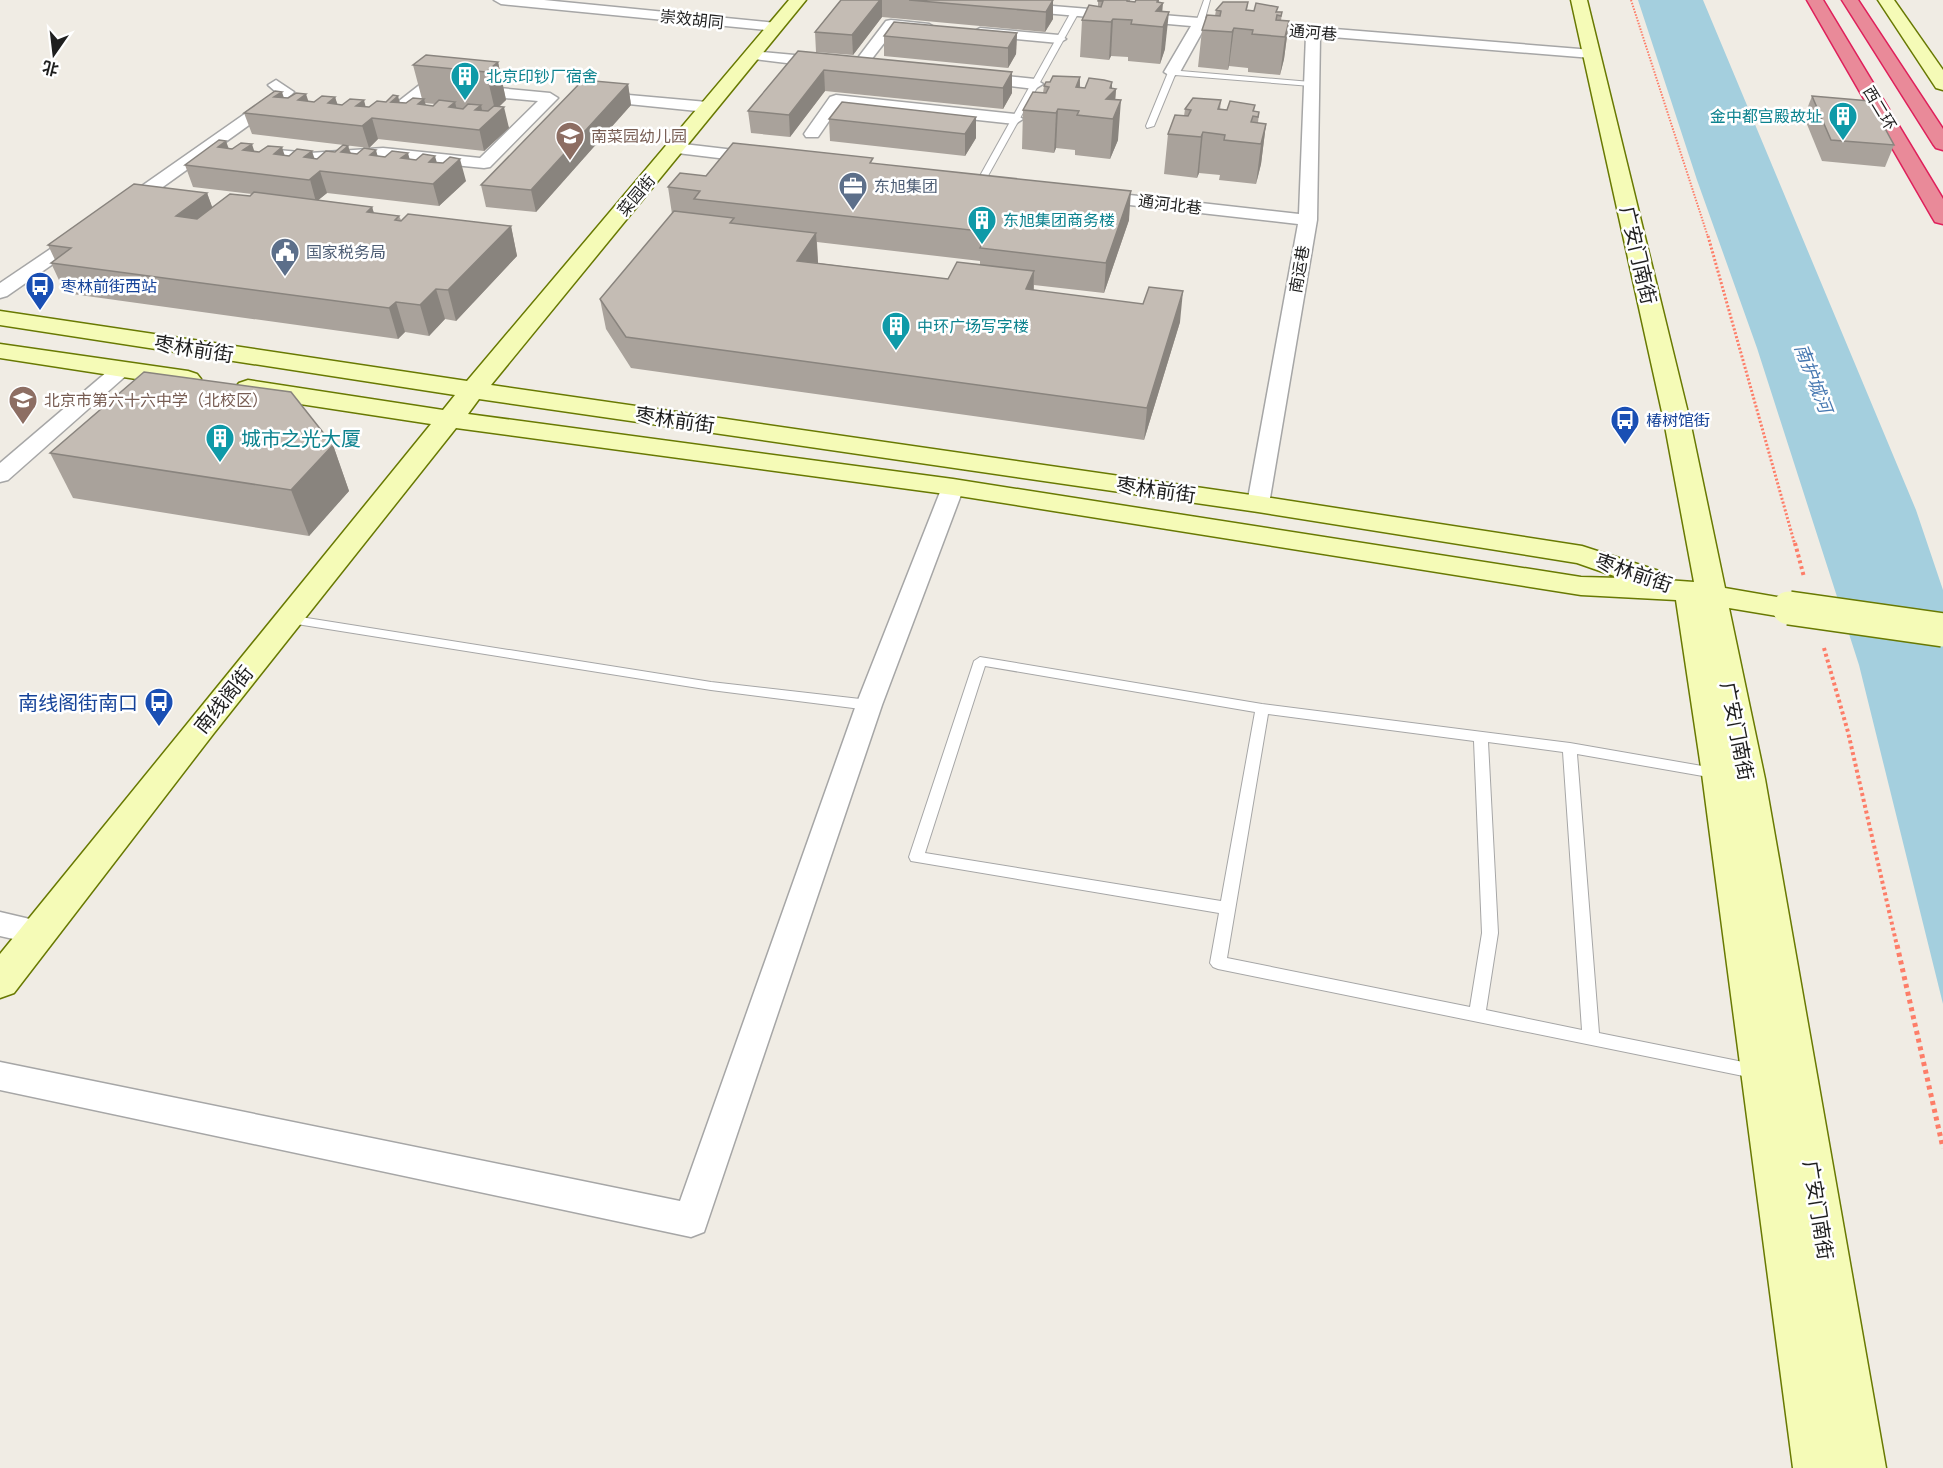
<svg xmlns="http://www.w3.org/2000/svg" width="1943" height="1468" viewBox="0 0 1943 1468" font-family="'Golos Text','Noto Sans SC',sans-serif">
	<style>
		.water { fill: #a4cfde }
		.lines { fill: none; stroke-linecap: round; stroke-linejoin: round }
		.lane-casing { stroke: #a6a6a6; stroke-width: 2 }
		.street-casing { stroke: #a6a6a6; stroke-width: 3 }
		.secondary-casing { stroke: #687902; stroke-width: 3 }
		.highway-casing { stroke: #df205b; stroke-width: 3 }
		.path-far3 { stroke: #fd7d68; stroke-width: 2; stroke-dasharray: 1.5 1.5; stroke-linecap: butt }
		.path-far2 { stroke: #fd7d68; stroke-width: 3; stroke-dasharray: 2 2; stroke-linecap: butt }
		.path-far1 { stroke: #fd7d68; stroke-width: 4; stroke-dasharray: 3 3; stroke-linecap: butt }
		.path { stroke: #fd7d68; stroke-width: 5; stroke-dasharray: 4 4; stroke-linecap: butt }
		.lane { fill: #fff; fill-rule: evenodd }
		.street { fill: #fff; fill-rule: evenodd }
		.secondary { fill: #f5fbb7; fill-rule: evenodd }
		.highway { fill: #e98a99; fill-rule: evenodd }
		.secondary-bridge-casing { stroke: #687902; stroke-width: 36; stroke-linecap: butt }
		.secondary-bridge { stroke: #f5fbb7; stroke-width: 33 }
		.wall { fill: #a9a29b; fill-rule: evenodd }
		.shaded-wall { fill: #89847e }
		.building { fill: #c4bcb4; stroke: #89847e; stroke-width: 1.5 }
		.labels { text-anchor: middle; dominant-baseline: central; stroke-width: 5; stroke-linejoin: round; paint-order: stroke }
		.far-street-label { font-size: 16px; fill: #1f1f1f; stroke: #fff }
		.far-culture-label { font-size: 16px; fill: #0d838f; stroke: #fff; text-anchor: start }
		.far-education-label { font-size: 16px; fill: #785e54; stroke: #fff; text-anchor: start }
		.far-service-label { font-size: 16px; fill: #4e5e75; stroke: #fff; text-anchor: start }
		.far-transit-label { font-size: 16px; fill: #164399; stroke: #fff; text-anchor: start }
		.far-water-label { font-size: 18px; font-style: italic; fill: #4879b1; stroke: #fff }
		.street-label { font-size: 20px; fill: #1f1f1f; stroke: #fff }
		.culture-label { font-size: 20px; fill: #0d838f; stroke: #fff; text-anchor: start }
		.transit-label { font-size: 20px; fill: #164399; stroke: #fff; text-anchor: end }
	</style>
	<rect width="100%" height="100%" fill="#f0ece4"/>
	<path class="water" d="M1638 0H1703L1916 510 1943 590V1004L1859 665 1757 348 1697 180Z"/>
	<g class="lines">
		<g class="lane-casing">
			<g id="lane">
				<path d="M1204 0H1210L1204 22 1200 24 1196 22Z"/>
				<path d="M1075 10 1079 12 984 183 977 185 976 183 1071 12Z"/>
				<path d="M1169 70 1311 82 1315 84 1311 86 1175 75 1154 126 1147 128 1146 126Z"/>
				<path d="M288 615 711 682 869 700 876 705 869 710 711 690 284 622 282 619 284 616Z"/>
				<path d="M980 657 1262 704 1570 743 1725 770 1727 774 1720 779 1577 754 1599 1033 1758 1065 1764 1067 1766 1072 1764 1077 1758 1079 1218 969 1213 967 1210 963 1219 913 911 861 909 857 974 661ZM985 666 1255 712 1221 901 925 853ZM1268 714 1474 741 1482 933 1470 1007 1227 958ZM1488 742 1563 752 1582 1030 1486 1010 1498 933Z"/>
			</g>
		</g>
		<g class="street-casing">
			<g id="street">
				<path d="M494 0H544L776 23 783 27 776 31 501 4Z"/>
				<path d="M1016 3 1592 50 1599 54 1592 58 1320 36 1317 220 1269 504 1266 509H1250L1247 504 1298 224 1094 201 1085 196 1094 191 1299 214 1306 35 1205 27 1180 72 1172 77 1164 72 1191 26 1011 10V4Z"/>
				<path d="M891 20 929 24 936 28 929 32 895 29 864 69H854L851 66 854 63 886 21Z"/>
				<path d="M980 28 1059 35 1066 39 1059 43 975 35 973 32Z"/>
				<path d="M751 51 827 58 835 63 827 68 746 58 744 55Z"/>
				<path d="M976 73 1035 79 1043 84 1035 89 971 81 968 78 971 75Z"/>
				<path d="M276 80 294 92 291 95 128 212H116L113 208 116 204 276 92 268 85Z"/>
				<path d="M427 81 550 93 558 98 490 167 484 168 383 158 310 163 278 160 270 155 278 150 310 153 383 148 480 158 538 101 430 91C417 102 391 132 374 112L382 107 390 108 422 83Z"/>
				<path d="M595 92 707 102 715 107 707 112 589 100 587 97Z"/>
				<path d="M836 95 1015 114 1023 119 1015 124 840 105 818 137H806L804 134 806 131 830 97Z"/>
				<path d="M675 143 760 153 768 158 760 163 669 152 667 148 669 144Z"/>
				<path d="M83 230 92 235 89 239 7 296 0 298V283L77 231Z"/>
				<path d="M122 363 129 365 132 369 129 373 8 480 0 482V463L115 365Z"/>
				<path d="M953 480 961 482 964 487 882 705 704 1232 691 1237 0 1090V1062L680 1201 856 705 942 487 945 482Z"/>
				<path d="M0 912 51 924 55 933 51 942 40 945 0 936Z"/>
			</g>
		</g>
		<g class="secondary-casing">
			<g id="secondary">
				<path d="M789 0H806L491 385 1258 496 1582 546 1662 572 1666 580 1694 582 1664 421 1571 0H1587L1690 421 1725 588 1800 601 1804 608 1800 615 1789 618 1729 608 1765 779 1886 1468H1793L1702 774 1676 600 1581 595 953 495 456 428 214 733 14 993 0 998V954L431 424 248 396 239 393 235 388 239 383 248 380 443 410 455 395 0 325V311L467 381ZM479 399 1258 512 1577 563 1620 578 1581 577 953 479 468 414Z"/>
				<path d="M1878 0H1894L1943 70V90L1936 88Z"/>
				<path d="M0 344 188 371 197 374 201 379 197 384 188 387 0 358Z"/>
			</g>
		</g>
		<g class="highway-casing">
			<g id="highway">
				<path d="M1807 0H1823L1943 199V224L1935 222 1932 217Z"/>
				<path d="M1842 0H1858L1943 129V150L1936 148 1933 144Z"/>
			</g>
		</g>
		<path class="path-far3" d="M1631 0 1708 237"/>
		<path class="path-far2" d="M1708 236 1795 545"/>
		<g class="path-far1">
			<path d="M1795 543 1804 577"/>
			<path d="M1824 648 1848 732 1897 946"/>
		</g>
		<path class="path" d="M1897 945 1943 1148"/>
		<use href="#lane" class="lane"/>
		<use href="#street" class="street"/>
		<use href="#secondary" class="secondary"/>
		<use href="#highway" class="highway"/>
		<g class="secondary-bridge-casing">
			<path id="secondary-bridge" d="M1789 608 1943 630"/>
		</g>
		<use href="#secondary-bridge" class="secondary-bridge"/>
	</g>
	<g class="wall">
		<path d="M841 0H1053V19L1045 32 882 17 853 55 816 52 815 32Z"/>
		<path d="M1098 0H1130V1L1159 2 1162 11 1165 49 1160 64 1128 61V57L1111 56 1109 60 1080 57 1082 20 1098 6Z"/>
		<path d="M1248 2 1247 10 1282 12 1281 21H1289L1284 59 1280 75 1248 72V68L1229 66 1228 70 1198 67 1202 30 1215 16 1216 10Z"/>
		<path d="M1017 33 1016 54 1008 68 884 56V36Z"/>
		<path d="M798 51 1012 72V93L1003 109 825 91 790 137 751 133 748 111Z"/>
		<path d="M498 62 506 100 499 107 509 128 484 151 378 139 369 148 252 134 244 113 284 98 314 102 335 97 337 104 369 107 400 103H406L422 99 413 65ZM425 103 435 104 433 106 426 105Z"/>
		<path d="M1080 77V87L1085 88 1112 82V89H1116L1115 100 1118 140 1110 159 1075 155V150L1056 148 1054 153 1022 149 1023 110 1043 93 1044 86 1050 82Z"/>
		<path d="M628 84 631 105 536 212 486 207 481 185Z"/>
		<path d="M1812 96 1894 145 1885 167 1822 161 1804 117Z"/>
		<path d="M1221 100 1220 110H1227L1255 105 1254 111 1259 112 1258 123 1266 124 1261 164 1256 184 1219 180 1220 175 1199 173 1197 178 1164 174 1168 134 1184 116 1185 109Z"/>
		<path d="M976 117V138L965 156 830 141 829 119Z"/>
		<path d="M348 146 351 153 437 162 466 181 439 206 327 193 318 200 372 207 374 213 399 216 401 220 511 226 517 256 456 321 445 319 429 336 405 332 398 339 65 293 51 263 55 260 48 245 207 193 212 207 250 196 252 194 193 187 185 165 229 148 317 159 335 152Z"/>
		<path d="M873 164 1129 220 1104 293 1034 285V290L1180 322 1144 440 631 368 606 329 600 299 672 214 668 187 706 176ZM817 242 980 261V265L948 279 818 263Z"/>
		<path d="M333 445 349 491 309 536 73 498 50 453Z"/>
	</g>
	<g class="shaded-wall">
		<path d="M880 0H882V17L853 55 852 35Z"/>
		<path d="M1053 0V19L1045 32 1046 12Z"/>
		<path d="M1158 0H1159L1158 8 1163 3 1161 27 1156 11Z"/>
		<path d="M1169 12 1165 49 1160 64 1163 27Z"/>
		<path d="M1113 19 1111 56 1109 60 1111 22Z"/>
		<path d="M1289 21 1284 59 1280 75 1285 37Z"/>
		<path d="M1234 28 1229 66 1228 70 1232 32Z"/>
		<path d="M1017 33 1016 54 1008 68V48Z"/>
		<path d="M498 62 506 100 495 110 486 72Z"/>
		<path d="M824 70 825 91 790 137 789 115Z"/>
		<path d="M1012 72V93L1003 109V88Z"/>
		<path d="M1080 77 1079 111 1076 87Z"/>
		<path d="M1112 82V93L1116 89 1114 117 1121 100 1118 140 1110 159 1113 119 1106 99Z"/>
		<path d="M628 84 631 105 536 212 531 190Z"/>
		<path d="M282 92 289 113 274 97Z"/>
		<path d="M306 94 313 115 298 100Z"/>
		<path d="M398 96 404 117 391 102Z"/>
		<path d="M335 97 342 118 328 103Z"/>
		<path d="M424 99 430 120 418 104Z"/>
		<path d="M364 100 369 120 372 118 378 139 369 148 356 106Z"/>
		<path d="M455 102 460 123 449 107Z"/>
		<path d="M481 105 485 124 504 107 509 128 484 151 475 110Z"/>
		<path d="M1058 109 1056 148 1054 153 1056 113Z"/>
		<path d="M976 117V138L965 156V134Z"/>
		<path d="M1266 124 1261 164 1256 184 1261 144Z"/>
		<path d="M1203 132 1199 173 1197 178 1201 137Z"/>
		<path d="M226 141 234 163 218 147Z"/>
		<path d="M252 144 259 166 243 150Z"/>
		<path d="M348 146 355 168 341 152Z"/>
		<path d="M282 147 289 169 274 154Z"/>
		<path d="M376 150 382 172 370 155Z"/>
		<path d="M312 151 319 172 320 171 327 193 316 202 304 157Z"/>
		<path d="M408 153 414 175 401 158Z"/>
		<path d="M435 156 441 177 460 159 466 181 439 206 433 184 429 162Z"/>
		<path d="M1131 191 1129 220 1104 293 1106 263Z"/>
		<path d="M207 193 218 223 176 216Z"/>
		<path d="M372 207 381 237 367 212Z"/>
		<path d="M511 226 517 256 456 321 448 290Z"/>
		<path d="M816 233 818 263 797 261Z"/>
		<path d="M1034 271 1033 302 1026 289Z"/>
		<path d="M436 289 445 319 429 336 420 305Z"/>
		<path d="M1183 291 1180 322 1144 440 1147 408Z"/>
		<path d="M396 302 405 332 398 339 389 308Z"/>
		<path d="M333 445 349 491 309 536 291 490Z"/>
	</g>
	<g class="building">
		<path d="M841 0H880L852 35 815 32Z"/>
		<path d="M909 0H1053L1046 12Z"/>
		<path d="M1098 0H1127V1L1135 2 1136 0H1158L1157 2 1163 3 1156 11 1169 12 1163 27 1131 24 1132 20 1113 19 1111 22 1082 20 1089 5 1101 7 1103 1H1098Z"/>
		<path d="M1223 2H1248L1246 10 1254 11 1256 3 1278 7 1276 12H1282L1281 16 1277 15 1276 20 1289 21 1285 37 1252 34 1253 30 1234 28 1232 32 1202 30 1207 15 1220 16 1221 11 1216 10Z"/>
		<path d="M894 22 1017 33 1008 48 884 36Z"/>
		<path d="M798 51 1012 72 1003 88 824 70 789 115 748 111Z"/>
		<path d="M426 55 498 62 486 72 413 65Z"/>
		<path d="M1053 76 1080 77 1076 87 1085 88 1089 78 1104 80 1112 82 1110 88 1116 89 1106 99 1121 100 1113 119 1077 115 1079 111 1058 109 1056 113 1023 110 1033 92 1046 93 1049 87 1044 86 1046 82H1050Z"/>
		<path d="M583 80 628 84 531 190 481 185Z"/>
		<path d="M275 91 282 92 274 97 288 98 296 93 306 94 298 100 314 102 322 96 335 97 328 103 342 105 350 99 364 100 356 106 369 107 377 101 386 102 393 95 398 96 391 102 406 103 413 98 424 99 418 104 433 106 439 100 455 102 449 107 463 109 468 104 481 105 475 110 488 111 494 106 504 107 479 130 372 118 362 126 244 113Z"/>
		<path d="M1812 96 1870 101 1894 145 1831 140Z"/>
		<path d="M1193 98 1221 100 1218 109 1227 110 1230 101 1255 105 1253 111 1259 112 1258 117 1253 116 1251 122 1266 124 1261 144 1224 140 1225 135 1203 132 1201 137 1168 134 1175 115 1188 116 1191 110 1185 109Z"/>
		<path d="M842 102 976 117 965 134 829 119Z"/>
		<path d="M219 140 226 141 218 147 232 149 241 143 252 144 243 150 259 152 268 146 282 147 274 154 289 156 297 149 312 151 304 157 317 159 326 151 335 152 343 145 348 146 341 152 357 154 364 148 376 150 370 155 385 157 392 151 408 153 401 158 416 160 423 154 435 156 429 162 443 163 450 157 460 159 433 184 320 171 309 180 185 165Z"/>
		<path d="M733 143 873 158 870 163 1131 191 1106 263 980 248 989 232 694 199 700 191 668 187 680 173 706 176Z"/>
		<path d="M134 184 207 193 176 216 197 219 230 194 250 196 254 192 372 207 367 212 399 216 395 220 401 221 408 214 511 226 448 290 436 289 420 305 396 302 389 308 51 263 71 248 48 245Z"/>
		<path d="M674 211 734 218 730 223 816 233 797 261 948 279 957 262 1034 271 1026 289 1143 304 1149 287 1183 291 1147 408 626 337 600 299Z"/>
		<path d="M144 372 291 392 333 445 291 490 50 453Z"/>
	</g>
	<defs>
		<g id="building-pin" transform="scale(1.5)"><path d="M0 17L-7.5 6A9.5 9.5 0 1 1 7.5 6Z" fill="#0f9aa8" stroke="#fff"/><path d="M-4-6H4V6H1V3H-1V6H-4ZM-2.5-4.3h1.7v1.8h-1.7ZM.8-4.3h1.7v1.8H.8ZM-2.5-1h1.7V.8h-1.7ZM.8-1h1.7V.8H.8Z" fill="#fff"/></g>
		<g id="school-pin" transform="scale(1.5)"><path d="M0 17L-7.5 6A9.5 9.5 0 1 1 7.5 6Z" fill="#8d6e63" stroke="#fff"/><path d="M0-5L7-2L0 1L-7-2ZM-4 1L0 2.5L4 1V4Q0 6-4 4Z" fill="#fff"/></g>
		<g id="office-pin" transform="scale(1.5)"><path d="M0 17L-7.5 6A9.5 9.5 0 1 1 7.5 6Z" fill="#5c6f8a" stroke="#fff"/><path d="M-6-3h4V-5.5h4V-3h4V5H-6ZM-1-4.5V-3h2v-1.5ZM-6 0V1H6V0Z" fill="#fff"/></g>
		<g id="civic-pin" transform="scale(1.5)"><path d="M0 17L-7.5 6A9.5 9.5 0 1 1 7.5 6Z" fill="#5c6f8a" stroke="#fff"/><path d="M-.6-6.5H3V-4.5H.6V-3L4-1V1h2V6H-6V1h2V-1L-.6-3ZM-1.2 2.5V6h2.4V2.5Z" fill="#fff"/></g>
		<g id="bus-pin" transform="scale(1.5)"><path d="M0 17L-7.5 6A9.5 9.5 0 1 1 7.5 6Z" fill="#1a4fb4" stroke="#fff"/><path d="M-5-6H5V4H4V6H2V4H-2V6H-4V4H-5ZM-3.5-4V0h7V-4ZM-3.5 1.2v1.5H-2V1.2ZM2 1.2v1.5H3.5V1.2Z" fill="#fff"/></g>
	</defs>
	<g fill-rule="evenodd">
		<use href="#building-pin" x="465" y="76"/>
		<use href="#building-pin" x="1843" y="116"/>
		<use href="#school-pin" x="570" y="136"/>
		<use href="#office-pin" x="853" y="186"/>
		<use href="#building-pin" x="982" y="220"/>
		<use href="#civic-pin" x="285" y="252"/>
		<use href="#bus-pin" x="40" y="286"/>
		<use href="#building-pin" x="896" y="326"/>
		<use href="#school-pin" x="23" y="400"/>
		<use href="#bus-pin" x="1625" y="420"/>
		<use href="#building-pin" x="220" y="438"/>
		<use href="#bus-pin" x="159" y="702"/>
	</g>
	<g class="labels">
		<g class="far-street-label">
			<text transform="translate(692 19) rotate(6)">崇效胡同</text>
			<text transform="translate(1313 32) rotate(5)">通河巷</text>
			<text transform="translate(1880 108) rotate(59)">西二环</text>
			<text transform="translate(636 195) rotate(-50)">菜园街</text>
			<text transform="translate(1170 204) rotate(7)">通河北巷</text>
			<text transform="translate(1299 269) rotate(-80)">南运巷</text>
		</g>
		<g class="far-culture-label">
			<text x="486" y="76">北京印钞厂宿舍</text>
			<text x="1822" y="116" text-anchor="end">金中都宫殿故址</text>
			<text x="1003" y="220">东旭集团商务楼</text>
			<text x="917" y="326">中环广场写字楼</text>
		</g>
		<g class="far-education-label">
			<text x="591" y="136">南菜园幼儿园</text>
			<text x="44" y="400">北京市第六十六中学（北校区）</text>
		</g>
		<g class="far-service-label">
			<text x="874" y="186">东旭集团</text>
			<text x="306" y="252">国家税务局</text>
		</g>
		<g class="far-transit-label">
			<text x="61" y="286">枣林前街西站</text>
			<text x="1646" y="420">椿树馆街</text>
		</g>
		<g class="far-water-label">
			<text transform="translate(1814 378) rotate(69)">南护城河</text>
		</g>
		<g class="street-label">
			<text transform="translate(1639 255) rotate(77)">广安门南街</text>
			<text transform="translate(194 348) rotate(9)">枣林前街</text>
			<text transform="translate(675 419) rotate(8)">枣林前街</text>
			<text transform="translate(1156 489) rotate(8)">枣林前街</text>
			<text transform="translate(1634 572) rotate(19)">枣林前街</text>
			<text transform="translate(223 699) rotate(-51)">南线阁街</text>
			<text transform="translate(1738 731) rotate(79)">广安门南街</text>
			<text transform="translate(1819 1210) rotate(81)">广安门南街</text>
		</g>
		<g class="culture-label">
			<text x="241" y="438">城市之光大厦</text>
		</g>
		<g class="transit-label">
			<text x="138" y="702">南线阁街南口</text>
		</g>
	</g>
	<g transform="translate(54 54) rotate(194)" stroke="#ffffff" stroke-width="4.5" paint-order="stroke">
	<path d="M0-4.5L10 22L0 15L-10 22Z" fill="#1f1f1f"/>
	<text y="-9" font-size="16" font-weight="bold" text-anchor="middle" fill="#1f1f1f">北</text>
	</g>
</svg>
